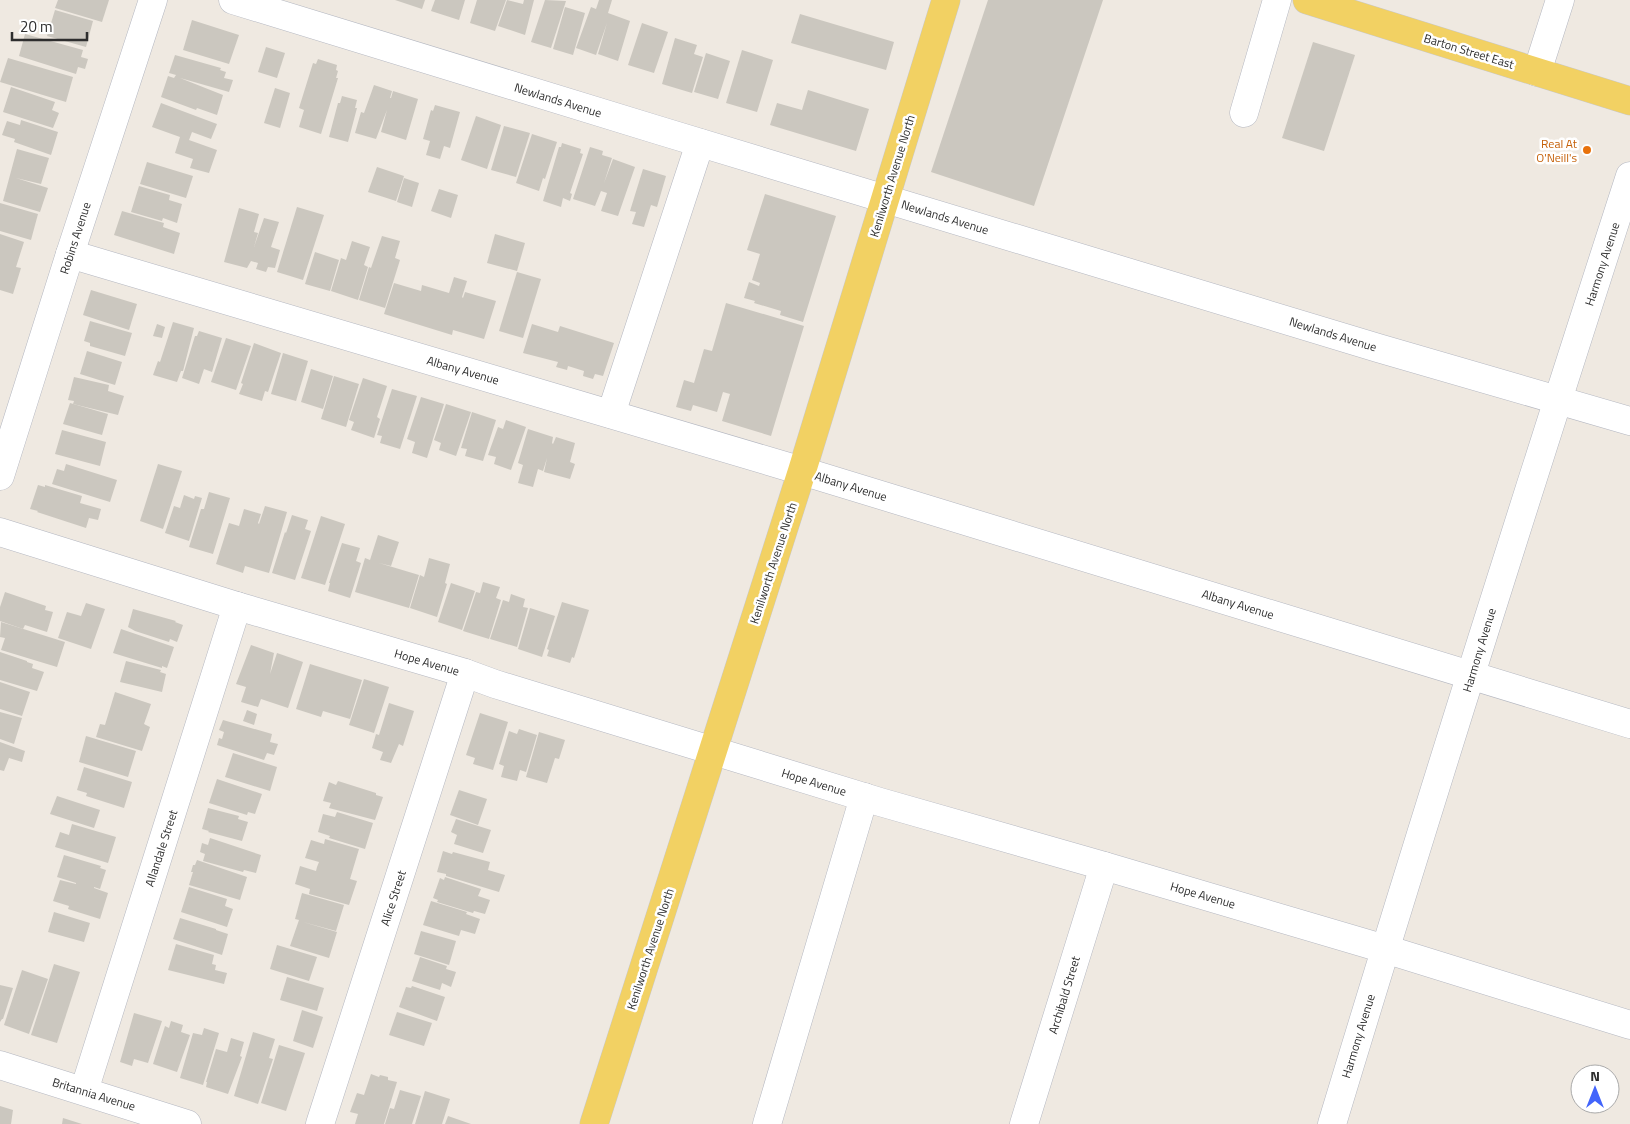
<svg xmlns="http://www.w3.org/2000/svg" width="1630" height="1124" viewBox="0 0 1630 1124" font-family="'Titillium Web',sans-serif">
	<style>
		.building { fill: #cbc7bf }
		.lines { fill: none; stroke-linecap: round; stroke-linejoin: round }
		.minor-casing { stroke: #b4b7c1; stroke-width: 29 }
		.major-casing { stroke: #c9c9c9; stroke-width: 29 }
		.minor { stroke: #fff; stroke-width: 28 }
		.major { stroke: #f2d163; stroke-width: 28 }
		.food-dot { fill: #e8710a; stroke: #fff; stroke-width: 2 }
		.labels { text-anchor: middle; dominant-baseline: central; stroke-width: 5; stroke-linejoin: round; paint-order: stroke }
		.street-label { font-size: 12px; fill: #2e2e2e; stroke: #fff }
		.food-label { font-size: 12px; fill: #c56008; stroke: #fff; text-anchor: end }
	</style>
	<rect width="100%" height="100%" fill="#efe9e1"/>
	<g class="building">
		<path d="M58 0H109L102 22 55 8Z"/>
		<path d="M395 0H425L422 9Z"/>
		<path d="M435 0H465L459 20 431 11Z"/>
		<path d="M477 0H506L495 31 470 23Z"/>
		<path d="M507 0 523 4 524 0H534L525 35 498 26Z"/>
		<path d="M545 0 566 1 551 48 531 42Z"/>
		<path d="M599 0H612L608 13 630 21 618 61 598 54 607 23 596 55 576 48 591 7 596 9Z"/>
		<path d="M988 0H1103L1034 206 931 172Z"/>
		<path d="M565 7 585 13 573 55 553 49Z"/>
		<path d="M55 10 93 21 86 47 47 36Z"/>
		<path d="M800 14 894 42 886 70 791 43Z"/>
		<path d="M192 20 239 35 229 64 183 50Z"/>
		<path d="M642 23 668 32 654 73 628 65Z"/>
		<path d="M25 34 83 50 81 57 88 59 85 69 78 67 76 74 19 56Z"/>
		<path d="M675 38 697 45 694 54 703 57 692 93 662 84Z"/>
		<path d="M1313 42 1355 55 1324 151 1282 138Z"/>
		<path d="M266 47 285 53 277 78 258 72Z"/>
		<path d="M742 50 773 60 757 112 726 103Z"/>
		<path d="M706 53 730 61 718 99 694 92Z"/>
		<path d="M175 55 221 68 220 70 226 72 224 78 233 80 229 92 180 78 223 95 217 115 197 108 196 110 161 97 168 76 174 78 176 75 169 73Z"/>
		<path d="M8 58 73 77 66 102 0 82Z"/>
		<path d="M318 59 337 65 336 70 338 71 336 78H338L321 134 299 127 304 110 299 108 313 63 316 64Z"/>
		<path d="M374 85 392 91 390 98H391L393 91 418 99 406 140 381 132 387 110 376 139 355 133 361 112 364 113Z"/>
		<path d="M11 87 55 102 52 110 59 113 53 128 3 112Z"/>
		<path d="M275 88 290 93 280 128 264 123Z"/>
		<path d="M808 90 869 109 856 151 770 125 777 103 802 110Z"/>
		<path d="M342 96 357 100 355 108H357L348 142 329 137 338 103H340Z"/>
		<path d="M161 103 217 124 211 139 192 132 189 140 217 150 209 173 190 168 193 159 175 153 180 137 152 127Z"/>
		<path d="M435 105 460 112 450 148 444 146 440 159 426 155 430 141 423 139 431 110 433 111Z"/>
		<path d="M476 116 501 125 487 169 461 160Z"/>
		<path d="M21 120 58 132 51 155 14 142 15 139 2 135 7 121 20 125Z"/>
		<path d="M504 126 530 133 516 177 491 170Z"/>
		<path d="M532 134 557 142 545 179 543 178 539 191 516 183Z"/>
		<path d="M562 143 581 149 580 153 583 154 570 193 572 194 570 201 563 198 561 207 543 201 559 147H561Z"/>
		<path d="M590 147 603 151 602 155 612 158 604 183 613 159 635 167 618 216 601 211 607 193 601 191 595 206 573 199Z"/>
		<path d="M17 149 49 158 41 184 16 178 48 188 40 212 3 201Z"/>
		<path d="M147 162 193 176 186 198 140 184Z"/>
		<path d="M377 167 404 176 396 201 368 192Z"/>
		<path d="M643 169 666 176 657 207 651 205 644 227 632 224 636 212 630 211Z"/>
		<path d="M404 178 419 183 412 207 397 202Z"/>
		<path d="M139 186 170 195 169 200 182 204 177 223 163 218 162 221 131 212Z"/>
		<path d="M439 189 458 195 451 218 431 211Z"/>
		<path d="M765 194 836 216 803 322 780 315 781 311 754 303 755 301 744 298 749 282 759 286 760 283 752 280 760 254 747 250Z"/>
		<path d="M0 203 38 214 31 240 0 231Z"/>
		<path d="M297 207 324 215 303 280 277 272Z"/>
		<path d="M239 208 259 214 254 232 258 233 254 247 264 218 279 222 271 247 280 250 275 268 268 267 266 272 256 269 258 263 251 261 247 268 224 262Z"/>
		<path d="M122 211 164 223 163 227 180 233 174 254 114 235Z"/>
		<path d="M0 234 24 242 16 267 21 268 13 294 0 290Z"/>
		<path d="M495 234 525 243 517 271 487 263Z"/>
		<path d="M382 236 400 241 395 258 400 260 385 308 359 300 369 267 371 268Z"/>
		<path d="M352 241 370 247 364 265 368 267 358 300 331 291 341 258 346 260Z"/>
		<path d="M315 252 339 260 330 291 305 284Z"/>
		<path d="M517 272 541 279 523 338 499 331Z"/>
		<path d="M454 277 467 281 462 297 463 298 465 292 496 301 484 339 453 330 452 335 384 314 394 283 421 291 422 285 449 293Z"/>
		<path d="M91 290 137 304 129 330 83 315Z"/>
		<path d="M726 303 804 326 771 436 722 421 730 394 723 392 717 412 693 405 691 411 676 407 684 380 694 383 704 349 712 351Z"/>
		<path d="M90 321 132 333 125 356 90 346V343L84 341Z"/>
		<path d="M173 322 194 328 183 371H181L177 382 153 375 158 361 160 362Z"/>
		<path d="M157 324 165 327 162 338 153 336Z"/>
		<path d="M532 324 558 332 560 326 614 343 603 376 595 374 593 379 583 376 584 371 568 366 567 370 556 367 558 362 523 353Z"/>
		<path d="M199 331 222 338 212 372 204 369 199 384 182 378 195 336H197Z"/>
		<path d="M226 338 251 346 236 390 211 382Z"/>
		<path d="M254 343 281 353 268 392 265 391 262 401 239 394 243 384 241 383Z"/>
		<path d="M87 351 122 362 115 385 80 374Z"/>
		<path d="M283 353 308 361 296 401 271 394Z"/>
		<path d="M311 369 333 376 323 409 301 402Z"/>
		<path d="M334 376 359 384 346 427 321 419Z"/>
		<path d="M74 377 109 385 108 391 124 396 118 415 73 404 74 401 68 400Z"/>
		<path d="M363 378 387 386 377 417 380 419 374 438 351 430 354 422 349 420Z"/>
		<path d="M392 389 417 396 400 449 380 443 382 436 377 435Z"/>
		<path d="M421 397 444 404 427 458 412 453 415 442 407 439Z"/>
		<path d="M70 403 108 414 102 435 63 424Z"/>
		<path d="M446 404 471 412 456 456 439 450 441 443 434 440Z"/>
		<path d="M472 412 496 420 483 461 465 456 467 449 461 448Z"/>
		<path d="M506 420 526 427 511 470 494 464 496 457 488 455 498 427 503 429Z"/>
		<path d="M528 429 553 437 552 443 553 444 556 437 575 443 570 462 575 464 570 479 544 472 547 458 543 471 538 469 533 487 518 483 523 465 518 463Z"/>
		<path d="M62 430 106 442 100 466 55 454Z"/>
		<path d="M66 464 117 480 110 502 52 484 57 469 64 471Z"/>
		<path d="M158 464 182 471 163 529 140 521Z"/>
		<path d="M38 485 45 487V485L82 496 80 503 101 509 98 520 89 518 86 528 37 512 38 511 30 509Z"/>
		<path d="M209 492 230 498 213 554 189 547 201 509H204Z"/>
		<path d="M184 495 194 499 195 496 202 498 189 541 165 533 174 506 180 508Z"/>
		<path d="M265 506 287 512 269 573 245 566 243 573 216 564 229 523 239 526 244 509 261 514 258 523 259 524Z"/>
		<path d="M292 515 308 520 305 529 311 531 295 580 272 573 285 532 286 533Z"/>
		<path d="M321 516 345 524 325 585 301 578Z"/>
		<path d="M378 535 399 542 391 566 379 563 419 575 409 608 355 592 365 558 370 560Z"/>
		<path d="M342 543 360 548 356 561 361 563 350 598 328 591 330 583H329Z"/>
		<path d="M429 558 450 564 445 583 447 584 437 617 410 608 420 575 424 577Z"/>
		<path d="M483 582 500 587 496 598 501 600 489 639 463 631 476 592 480 593Z"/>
		<path d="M451 583 475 591 462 630 438 622Z"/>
		<path d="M5 592 46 606 45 610 53 612 47 632 25 625 23 629 0 621V607Z"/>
		<path d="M511 594 525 599 523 607 528 608 517 647 490 639 503 600 509 602Z"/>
		<path d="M562 602 589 610 574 658 572 657 570 663 547 656 549 650 547 649Z"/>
		<path d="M86 603 105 609 91 649 58 638 67 612 81 616Z"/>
		<path d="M530 608 555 616 542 657 518 649Z"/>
		<path d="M133 609 176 621 175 622 183 625 177 642 170 639 169 642 135 631 128 627Z"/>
		<path d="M1 622 65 642 57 667 1 650 5 638 0 637Z"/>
		<path d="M121 629 174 647 167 668 162 666V668L113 653Z"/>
		<path d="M251 645 274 653 270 674 277 653 303 662 288 708 261 699 258 707 241 702 246 687 236 684Z"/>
		<path d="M0 652 27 661V662L33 664 32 668 44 672 37 691 0 680Z"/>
		<path d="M126 661 161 670 160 672 166 674 162 692 120 682Z"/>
		<path d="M310 664 362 680 350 719 323 711 321 717 296 709Z"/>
		<path d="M364 679 389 687 374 733 349 725Z"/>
		<path d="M0 682 30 692 22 716 0 709Z"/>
		<path d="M115 692 151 704 144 724 150 727 142 751 96 737 100 724 105 725Z"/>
		<path d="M389 703 414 711 403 746 399 744 391 763 380 760 383 752 372 748 376 734 379 735Z"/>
		<path d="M247 710 257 714 254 725 243 721Z"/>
		<path d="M0 712 22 718 14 744 0 739Z"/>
		<path d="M480 713 508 722 493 770 473 764 475 758 466 755Z"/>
		<path d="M223 720 272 734 270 742 278 744 274 755 267 753 264 760 217 745 219 738 222 739 224 732 219 730Z"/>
		<path d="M519 729 537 735 526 772 520 770 517 781 501 777 504 766 499 764 509 731 517 734Z"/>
		<path d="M539 732 565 740 559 759 555 758 547 783 526 777Z"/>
		<path d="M86 736 136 751 128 777 79 762Z"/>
		<path d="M0 742 25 751 22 762 9 758 4 771 0 770Z"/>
		<path d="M233 753 277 767 270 791 225 777Z"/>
		<path d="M84 767 132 782 124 808 86 796 87 793 77 790Z"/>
		<path d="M217 779 262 794 255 814 248 812 247 815 209 803Z"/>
		<path d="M338 781 376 793V795L383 797 375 820 329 808 331 803 323 801 329 782 336 785Z"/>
		<path d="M459 790 487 799 478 825 450 815Z"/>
		<path d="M57 796 100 810 94 828 50 814Z"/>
		<path d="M208 808 239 816 238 819 248 822 242 841 208 832 209 831 202 829Z"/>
		<path d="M337 812 373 823 365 849 329 838 330 836 318 832 323 814 335 817Z"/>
		<path d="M456 819 491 830 483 853 454 844 457 835 451 832Z"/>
		<path d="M72 824 116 837 108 863 55 847 60 832 69 835Z"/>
		<path d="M210 838 261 855 256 873 244 870 243 872 203 861 205 854 200 852 202 843 208 845Z"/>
		<path d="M325 839 359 849 350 879 357 881 349 905 309 894 310 889 295 884 300 866 316 871 317 867 319 862 305 858 311 840 324 844Z"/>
		<path d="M443 851 452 854 453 852 490 862 488 870 505 875 499 892 446 876V874L437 872Z"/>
		<path d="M64 855 101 866 100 868 106 870 100 889 94 887V888L108 893 100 919 68 909 69 906 53 901 60 880 76 884V883L57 877Z"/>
		<path d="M197 860 247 877 240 900 189 885 193 872H191L193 865H195Z"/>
		<path d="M445 877 481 889 478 896 490 900 485 914 474 911 473 913 437 902 438 900 433 898 440 878 444 880Z"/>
		<path d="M189 887 227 899 225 906 233 909 227 927 181 912Z"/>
		<path d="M302 893 344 905 336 931 303 922 337 932 329 958 290 946 299 920 295 919Z"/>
		<path d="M431 901 467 912 466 914 480 919 475 934 461 930 459 936 423 925Z"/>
		<path d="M54 912 90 923 84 942 48 932Z"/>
		<path d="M180 918 216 929V930L228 934 222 955 173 939Z"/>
		<path d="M421 931 456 941 449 965 414 954Z"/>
		<path d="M176 944 214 955 212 964 216 965 215 970 227 973 224 984 168 970Z"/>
		<path d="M277 945 317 957 309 981 270 969Z"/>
		<path d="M420 957 447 966 446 969 456 972 451 987 442 983 440 990 412 981Z"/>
		<path d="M54 964 80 972 57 1043 31 1035Z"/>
		<path d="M22 970 48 979 29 1034 4 1025Z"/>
		<path d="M287 977 324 988 317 1011 280 1000Z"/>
		<path d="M0 985 13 988 3 1019H2L0 1022Z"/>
		<path d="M412 986 445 997 437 1021 399 1007 406 987 411 988Z"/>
		<path d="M302 1010 323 1017 313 1048 293 1041Z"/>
		<path d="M397 1012 432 1023 424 1046 389 1035Z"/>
		<path d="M134 1013 162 1021 148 1063 134 1059 132 1066 120 1062Z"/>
		<path d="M171 1021 183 1025 181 1032 190 1035 177 1072 153 1064 165 1026 169 1028Z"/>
		<path d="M204 1028 219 1033 203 1085 180 1078 193 1033 202 1035Z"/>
		<path d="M253 1032 275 1039 269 1058 273 1059 258 1104 234 1096Z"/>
		<path d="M231 1038 244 1042 240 1056 242 1057 228 1094 206 1087 207 1082H206L216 1049 227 1052Z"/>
		<path d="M279 1045 305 1053 286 1111 261 1103Z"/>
		<path d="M371 1074 379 1077 380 1075 388 1077V1080L397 1082 384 1124H355L358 1114 350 1112 357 1093 364 1095Z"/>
		<path d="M400 1090 421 1096 412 1124H385L390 1108 394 1109Z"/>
		<path d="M425 1091 450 1099 442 1124H415Z"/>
		<path d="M0 1106 13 1110 11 1124H0Z"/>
		<path d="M448 1116 471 1124H445Z"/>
		<path d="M63 1118 82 1124H62Z"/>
	</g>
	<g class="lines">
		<g class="minor-casing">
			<g id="minor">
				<path d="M233 0 661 131 1378 348 1630 421"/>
				<path d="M1537 72 1560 0"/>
				<path d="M1244 113 1277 0"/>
				<path d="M70 254 802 471 1630 724"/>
				<path d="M611 414 700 143"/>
				<path d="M0 476 70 254 153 0"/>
				<path d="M0 532 237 606 465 673 495 684 880 802 1104 866 1385 949 1630 1025"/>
				<path d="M0 1065 187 1124"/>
				<path d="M84 1091 237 606"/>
				<path d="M320 1124 465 673"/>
				<path d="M767 1124 864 797"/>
				<path d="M1024 1124 1104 866"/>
				<path d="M1332 1124C1428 807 1528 491 1630 176"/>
			</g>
		</g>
		<g class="major-casing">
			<g id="major">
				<path d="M1307 0 1630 101"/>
				<path d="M594 1124 802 471 946 0"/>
			</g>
		</g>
		<use href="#minor" class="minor"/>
		<use href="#major" class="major"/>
	</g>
	<circle class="food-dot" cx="1587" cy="150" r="5"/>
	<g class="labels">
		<g class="street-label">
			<text transform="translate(1469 51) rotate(17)">Barton Street East</text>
			<text transform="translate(558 100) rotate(17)">Newlands Avenue</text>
			<text transform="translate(892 176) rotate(-73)">Kenilworth Avenue North</text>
			<text transform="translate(945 217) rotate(17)">Newlands Avenue</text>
			<text transform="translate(75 238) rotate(-72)">Robins Avenue</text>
			<text transform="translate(1602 264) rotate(-72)">Harmony Avenue</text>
			<text transform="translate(1333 334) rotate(17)">Newlands Avenue</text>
			<text transform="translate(463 370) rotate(16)">Albany Avenue</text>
			<text transform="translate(851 486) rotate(17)">Albany Avenue</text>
			<text transform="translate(773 563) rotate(-72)">Kenilworth Avenue North</text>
			<text transform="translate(1238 604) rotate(17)">Albany Avenue</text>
			<text transform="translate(1479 650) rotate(-73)">Harmony Avenue</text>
			<text transform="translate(427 662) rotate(16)">Hope Avenue</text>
			<text transform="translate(814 782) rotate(17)">Hope Avenue</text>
			<text transform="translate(161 848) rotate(-72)">Allandale Street</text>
			<text transform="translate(1203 895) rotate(16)">Hope Avenue</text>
			<text transform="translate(393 898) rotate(-72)">Alice Street</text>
			<text transform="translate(650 949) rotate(-72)">Kenilworth Avenue North</text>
			<text transform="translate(1064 995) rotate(-73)">Archibald Street</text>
			<text transform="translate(1358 1036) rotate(-73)">Harmony Avenue</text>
			<text transform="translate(94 1094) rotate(17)">Britannia Avenue</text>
		</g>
		<g class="food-label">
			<text x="1577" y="143">Real At<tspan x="1577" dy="14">O'Neill's</tspan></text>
		</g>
	</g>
	<g transform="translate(1595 1089)"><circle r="24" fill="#ffffff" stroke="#ababab"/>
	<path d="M0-4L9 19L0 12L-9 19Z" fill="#4264fb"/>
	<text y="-8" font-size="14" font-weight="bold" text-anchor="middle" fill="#2e2e2e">N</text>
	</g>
	<path d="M12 32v8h75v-8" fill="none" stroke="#2e2e2e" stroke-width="2.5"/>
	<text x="20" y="32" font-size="15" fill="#2e2e2e" stroke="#ffffff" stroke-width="4" paint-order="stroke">20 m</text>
</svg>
